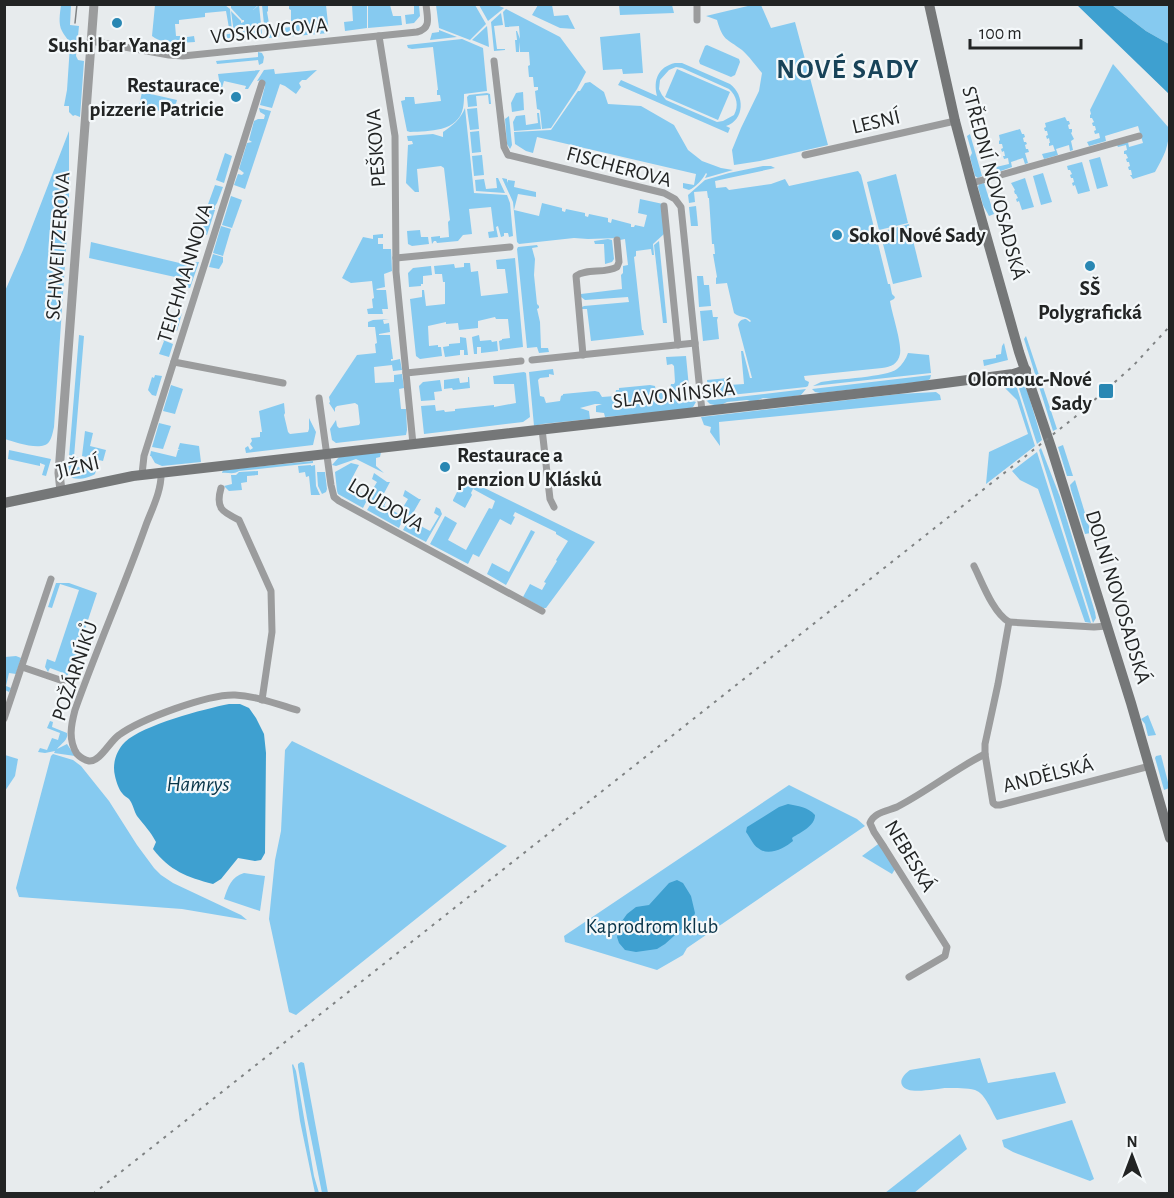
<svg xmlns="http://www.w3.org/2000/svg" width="1174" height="1198" viewBox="0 0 1174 1198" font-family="'Alegreya Sans',sans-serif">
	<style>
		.green { fill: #86caf0; fill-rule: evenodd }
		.water { fill: #3ea0d0 }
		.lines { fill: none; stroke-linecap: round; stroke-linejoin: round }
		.minor { stroke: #9b9c9d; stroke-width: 7 }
		.tertiary { stroke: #9b9c9d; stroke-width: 9 }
		.secondary { stroke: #757778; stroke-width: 10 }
		.tram { stroke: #7f8283; stroke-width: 1.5 }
		.rail { stroke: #7f8283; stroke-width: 2; stroke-dasharray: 3 6; stroke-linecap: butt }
		.poi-dot { fill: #2987b3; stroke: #f4f8fa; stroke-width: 2 }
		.labels { text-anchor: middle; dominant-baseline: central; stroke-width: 4.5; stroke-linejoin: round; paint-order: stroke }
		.street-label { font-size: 21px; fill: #222424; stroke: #f4f8fa }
		.poi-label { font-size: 21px; font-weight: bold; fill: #222424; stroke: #f4f8fa }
		.park-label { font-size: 21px; fill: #083348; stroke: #f4f8fa }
		.water-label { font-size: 22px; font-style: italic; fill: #093549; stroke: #f4f8fa }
		.district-label { font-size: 27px; font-weight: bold; letter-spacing: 1.5px; fill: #184359; stroke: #f4f8fa }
	</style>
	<rect width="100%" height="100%" fill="#e7ebed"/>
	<g class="green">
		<path d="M61 5H71L70 25 79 26 76 56 78 60 84 61 80 117 75 115 73 116 69 112V106H64L67 90 70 45C68 38 65 37 62 31 58 24 60 13 61 5Z"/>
		<path d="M155 5H225L230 9 232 31 223 32 222 30 229 28 226 11 205 13V17L179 20V24H175L176 36H180L181 38 194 36 195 42C181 43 164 45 152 36Z"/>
		<path d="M231 5H258L253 10 259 5 262 34 259 33 260 35 223 39V35L234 33 231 11 241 21V23L244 22V20H242L231 8Z"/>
		<path d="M262 5H268V11L267 12 270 29 280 28 279 37 269 38V34H265Z"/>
		<path d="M289 5H326L329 33 284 37 282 28 291 27V10L289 9Z"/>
		<path d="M352 5H367V28L345 31 344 22 353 21Z"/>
		<path d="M368 5H390L393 16H401L402 25 368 28Z"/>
		<path d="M414 5H419L420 16 414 23 406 24 405 15 414 14Z"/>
		<path d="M436 5H475L486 24 470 40 439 28Z"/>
		<path d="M479 5H497L504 8 488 21Z"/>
		<path d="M538 5H552L554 16 568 15 575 29 560 28 532 15Z"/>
		<path d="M619 5H672L674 13 620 15Z"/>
		<path d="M752 5H761L771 28 795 22 828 145 760 161 734 165 732 150 741 128 759 91 762 73C756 66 749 56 742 50 726 38 723 41 717 20L706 16Z"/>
		<path d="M1112 5H1169V44L1146 31Z"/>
		<path d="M506 9 560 37 586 72 577 89 551 128 542 129 540 110 537 109 535 91 538 90V87H534L533 77H529L528 66 530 65 529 52H520V42L519 52H516L515 40H517L516 31H517L520 39 519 26 505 27 503 12Z"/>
		<path d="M501 13 503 25 494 26 497 49H505V50L494 51 491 22Z"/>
		<path d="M487 26 489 47 472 40Z"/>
		<path d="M439 30 457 37 430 40 432 33 439 32Z"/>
		<path d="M640 33 643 73 623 74 622 69 603 70 600 37Z"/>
		<path d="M462 39 483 48 487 91 464 94C464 98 464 103 463 108 458 132 429 131 410 132L407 131 401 101 405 100V97H414L415 104 441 101 440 95H437V90H438L433 47 412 49 408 48 407 45Z"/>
		<path d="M707 45 739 59 740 62 735 75 731 77 700 64 699 61 705 46Z"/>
		<path d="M258 52 262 53 264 57 263 63 259 65 258 60 217 64 216 61 258 57Z"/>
		<path d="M675 63H682L730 84C745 95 745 120 726 126L730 128 728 133 618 85 621 80 657 96C653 80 658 67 675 63ZM676 67 682 68 729 89C737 96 739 106 734 115L723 121 717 122 666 100 662 95 659 89 660 80 669 70Z"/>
		<path d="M1113 64 1169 128C1169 147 1164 156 1155 172L1133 179 1130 175H1132L1131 170H1129L1128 167 1130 166 1129 162H1127L1126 159 1128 158 1126 154H1124V151L1127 150 1126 145 1118 147 1117 145 1128 142 1129 147 1143 143 1138 126 1105 136 1106 141 1089 146 1087 142 1100 138 1099 133 1095 134 1094 131 1096 130 1095 126H1093L1092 123 1094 122 1092 118H1090V115L1091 114 1090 110Z"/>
		<path d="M274 69 275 74 317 70 306 80H302L299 83 301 87 296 94 285 86 280 84 272 108 260 105 265 86 262 80 257 81 264 70Z"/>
		<path d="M677 69 730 92 718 120 665 97Z"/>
		<path d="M260 70 248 89H245L246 86 224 81 221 91 218 74Z"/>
		<path d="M590 82 604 92 608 104 641 106 674 125 688 150 702 161 721 168 733 170 705 178 707 174 706 173C703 179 695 188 689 190L683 188V183L694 185 696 174 537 137 533 153 526 151 515 144 514 132 551 130 578 91H580L585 83Z"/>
		<path d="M142 92 177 100 173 114 139 106Z"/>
		<path d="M523 92 524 110 512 112 511 103 516 93Z"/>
		<path d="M487 93 490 94 491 104H489L488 95 476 96 477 106 468 107 467 97 469 95Z"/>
		<path d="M259 108 271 111 245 189 234 185 238 174 242 175 244 173 239 169 247 143 252 142 249 140 254 121 258 119H264L265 115 260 112Z"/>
		<path d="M465 108 474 193 507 195 510 203 513 236 509 237 508 233H504V236L501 237 498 226 496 227 498 237 489 238 488 232 494 231 491 207 469 209 472 234 463 235 458 241 437 243 436 241H434L432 244 431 237 440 236V238L449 237 448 222 450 220 444 168 441 166 417 169 419 192H415L406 183 408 145 413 144 412 141H408L407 136 433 134 443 137V132C453 125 460 120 465 108Z"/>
		<path d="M477 108 479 129 470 130 467 109Z"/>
		<path d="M537 113H539L541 129 514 131 513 122 516 116 525 115 526 125 538 123Z"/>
		<path d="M509 116 512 145 510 149 507 144 505 119Z"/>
		<path d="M1065 117 1067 121H1069L1070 124 1068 125 1069 129H1072V132L1071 133 1074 139 1071 141 1073 150 1070 151 1069 145 1056 149 1058 155 1044 159 1042 154 1055 151 1053 145 1049 146V143H1050L1049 138 1047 139 1046 136 1048 135 1047 131H1045L1044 128 1046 127 1045 123Z"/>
		<path d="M1020 129 1022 134H1024L1025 137 1023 138 1024 142H1026L1027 144 1025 145 1026 149H1028L1029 152 1025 153 1028 163 1025 164 1023 158 1011 162 1012 167 998 172 996 167 1009 164 1008 158 1004 159 1003 156H1005L1004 151 1002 152 1001 149 1003 148 1002 144H999V141L1000 140 999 135Z"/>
		<path d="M69 131V205L54 427C53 431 52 438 49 442 42 452 15 442 5 439V291L23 250Z"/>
		<path d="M479 131 481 152 472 153 470 132Z"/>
		<path d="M970 134 982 176 978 178 975 176 970 157 972 153 967 136Z"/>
		<path d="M225 153 232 156 224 183 216 180Z"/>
		<path d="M482 155 484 175 474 176 472 156Z"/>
		<path d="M1100 157 1108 186 1097 189 1089 160Z"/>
		<path d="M1082 162 1090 191 1078 194 1075 185 1073 186 1072 183 1074 182 1073 178H1071L1070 175 1072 174 1070 170H1068L1067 166Z"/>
		<path d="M763 166H771L775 168 715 181 716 188 726 187 729 190 771 184 785 179 789 186 858 171 861 175 888 284H890L892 294 895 297 894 299 890 301C892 314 902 343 900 354 898 364 891 367 882 368L804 376 805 380 809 382 808 386 806 387 711 397 709 396 707 380 728 378 729 385 744 384 741 351H743L750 378H752L738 325C739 321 742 319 746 319L750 322 751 321C746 315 739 318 734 313L727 283 716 284V278L717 277 713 254H715L714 244H712L709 198H708L707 191 694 192 695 202 689 203 688 195 705 180 729 173Z"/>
		<path d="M1043 173 1052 202 1041 205 1033 176Z"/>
		<path d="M896 174 908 223 879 230 867 182Z"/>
		<path d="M496 178H498L505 193 476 191 475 180 484 179 486 189 497 188Z"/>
		<path d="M502 178 507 179V183L508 180 515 181 514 187 536 192V197L518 194 514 210 539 216 542 203 562 208V211L565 212 566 209 585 213V216L588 217 589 214 608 218V222L611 223 612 219 631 224V227H634L635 225 644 227 647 215 638 213 640 199 663 204 664 234 653 244 654 255H652L651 249 636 251V256L634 257 642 330H643L644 335 591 341 587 309H582V307L584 306 629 302 628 297 585 300 581 297V294L622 289 621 275 623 273V266L628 265 625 239 620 240 619 238 588 239 574 238 519 244 517 242 513 202Z"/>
		<path d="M1025 178 1034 207 1022 210 1019 201 1017 202 1016 199 1018 198 1016 194H1015L1014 191 1015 190 1011 183Z"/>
		<path d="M984 183 994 214 989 216 983 205 978 187 979 184Z"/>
		<path d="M215 185 223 187 217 203 215 206V209L207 207Z"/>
		<path d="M231 196 242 200 232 228 222 225Z"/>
		<path d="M696 206 698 226H691L689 207Z"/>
		<path d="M207 208 215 210 207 235 202 233 203 231 200 230Z"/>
		<path d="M909 224 922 277 893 284 880 232Z"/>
		<path d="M221 226 231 229 223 256 213 253Z"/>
		<path d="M420 230 421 237H428L429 244 412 246 408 244 407 231Z"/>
		<path d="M383 234V238H378V244H383V249H391L392 271 384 274 385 287 376 289 377 290H386L388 309H382L383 314H368L367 309 373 308 372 299 374 298 372 281 351 283 342 278 363 237 373 239V235Z"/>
		<path d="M608 239 612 240 614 259 612 262 605 264 604 244H595L594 241Z"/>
		<path d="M659 241 667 323H663L654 245Z"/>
		<path d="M91 242 188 265 189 263 199 262 190 288 182 286 184 279 89 258Z"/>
		<path d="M537 245 538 247 532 248 535 259 534 275 537 304 539 306V308L537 309 540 322 541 348H548L549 352 539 353 537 347 527 348 517 249 518 247Z"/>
		<path d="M213 254 223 257V262L219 269 209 267Z"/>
		<path d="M515 258 523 347 500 350 499 341 502 340V339L510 338 508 319H496L495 317 478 321V328L459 330 458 323 446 324V322L428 326 429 346 438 345V347H441L442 356 420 359 416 356 410 299 422 297V290H424L426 306 445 304V282H443L442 274H435L434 266 454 264 455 268 464 267V263H470L471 272 478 271 481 296 508 293 505 269H497L496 260Z"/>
		<path d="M431 266 432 275 423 276V284H421V286L409 287 408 273 413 268Z"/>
		<path d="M697 276H703L704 285H709L711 306 699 307Z"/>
		<path d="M712 310 713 317H718L717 320 719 339 703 341 700 311Z"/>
		<path d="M178 312 182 313 177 331 169 327 172 316 175 317V314Z"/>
		<path d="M389 319 383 320 384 324 389 323 390 332 379 334V335H390L393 359H391V361L400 359 402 370 393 371 392 365 374 367 375 383 394 382V375L402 374 404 388 399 389 401 409H406L407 430 406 435 336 443 332 440 330 429 336 420 337 426 339 428 359 425 360 423 358 405 355 403 337 406 335 408V412L329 403 330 402 329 397 357 355 376 353 375 344 377 343 375 327H368V322L373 320Z"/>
		<path d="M79 335 84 336 74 457 98 462 97 465 70 460 69 457Z"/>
		<path d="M479 335 480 341 491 340 492 342 497 341 498 351 481 353V347H477V354H474L472 337Z"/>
		<path d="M1026 336 1057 429 1053 431 1024 339Z"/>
		<path d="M460 337 466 338 468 355H464V350H460V355L445 357 443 347 449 346V344L460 343Z"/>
		<path d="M163 340 173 344 169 357 159 354 164 341Z"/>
		<path d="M1004 343 1008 360 984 366 983 360 996 358V355L1001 354 1002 346Z"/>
		<path d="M908 353 929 355 931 373 813 386 821 382C837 379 887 377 897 369 902 365 906 359 908 353Z"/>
		<path d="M686 356 690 398 677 400V402C682 404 690 399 696 402L693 407 689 409 605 417 604 413 596 412V406L602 404H595L580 408 589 411 590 419 542 424 534 426 529 372 553 369 554 375 549 374V377L540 378 538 380 540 396 544 397 546 403 560 401 561 396 563 395V394L595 391 599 392 602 397 615 396 616 390H619V388L650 385 655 386 656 392 670 390 671 384H674L675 382 674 366 672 364 667 365 666 357Z"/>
		<path d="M524 372 526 373 530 417 523 422 424 434 421 406 435 405 436 411 444 410 445 412 455 411V409L494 405V407L516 403 514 384H494L493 376Z"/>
		<path d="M155 375 162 376 156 396 152 395 148 390 152 377 154 378Z"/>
		<path d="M931 375 930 379 927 381 820 393 815 392 812 389Z"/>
		<path d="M468 377H469L470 388 453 390 452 388 444 389V380L459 378 460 383 468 382Z"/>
		<path d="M440 380 442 391 434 392 435 400 421 401 419 386 423 382Z"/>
		<path d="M1017 382 1021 383 1027 390 1042 440 1037 444Z"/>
		<path d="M171 385 183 389 175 414 163 411Z"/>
		<path d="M1016 385 1035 446 986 484 989 452 1028 434 1017 400 1004 387Z"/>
		<path d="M806 389 801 395 775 399 763 398 753 402 747 400 727 402 719 406 710 404 705 399 712 400Z"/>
		<path d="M936 392 940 395 941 400 719 422 720 446 710 432 711 427 704 425 701 417 899 394Z"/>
		<path d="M284 403 285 413 284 415 288 432 290 434 308 432 309 429V418L316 432 313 445 246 453 245 448 248 446 250 450 253 448 250 444 252 441 251 438 260 437V432H262L259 411Z"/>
		<path d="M159 423 171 426 163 449 152 447Z"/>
		<path d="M85 431 93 433 90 446 106 450 103 461 82 456Z"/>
		<path d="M180 443 199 446 201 462 162 466 155 463 151 456H150L151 451 176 457 178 450H180L178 449Z"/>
		<path d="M1063 445 1073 476H1067L1058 447Z"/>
		<path d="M1041 448 1060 497 1095 612 1096 618 1093 623 1039 450Z"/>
		<path d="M9 450 51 459 46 476 42 475 45 465 40 463V466L8 459Z"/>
		<path d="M381 452 380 457 376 458V466L384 473 356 459 336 466 332 465 339 457Z"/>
		<path d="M1037 452 1091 623 1085 622 1038 489 1020 480 1012 471Z"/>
		<path d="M65 461H68L73 466 96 470 95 474C89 478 74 482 68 475 64 471 65 465 65 461Z"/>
		<path d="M313 461V463L239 471C233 475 228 472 222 473L223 470Z"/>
		<path d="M351 463 359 465 351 480 356 483 353 489 368 497 377 482 372 479 374 473 387 482H390L382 497 387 500 384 506 399 514 408 499 403 496 405 490 419 499H421L413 513 418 516 415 523 430 531 439 516 434 513 436 507 440 509 442 514 426 542 403 530 409 519 404 517 399 528 367 510 373 500 368 498 363 508 338 494 337 491 335 472Z"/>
		<path d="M311 465V466L315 465 316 486 320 495H311L309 476 306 477 305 472 299 473 298 466Z"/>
		<path d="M258 471V475L247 476V482L241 483 242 490 229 491 224 486 232 484 231 475H236L239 472Z"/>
		<path d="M317 472H325L327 489 326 492 322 494 318 486Z"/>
		<path d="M464 478 595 542 546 608H543L523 597 530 584 542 590 546 583 544 582 557 561 556 560 568 541 556 534V532L515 512 513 516 515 517 511 525 500 519 479 557 473 554 468 564 430 544 445 516 457 523 448 540 466 550 489 508 492 509 495 501 473 489 471 493 472 495 465 508 453 501V500Z"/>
		<path d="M1075 480 1091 533 1085 534 1071 490 1070 485Z"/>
		<path d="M531 530 535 532 506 585 487 574 492 563 509 572Z"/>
		<path d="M56 583H69L97 593 77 653 78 654 71 673 69 672 66 679 65 678 66 674 50 668 48 672 45 667 47 659 55 662 79 590 60 584 52 608 48 607Z"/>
		<path d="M16 656 21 658 16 674 9 673 6 686 11 688 9 692 5 690V657Z"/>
		<path d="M1148 715 1156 735 1148 736 1145 724 1141 719Z"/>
		<path d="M50 721 53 722 52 727 67 733C69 739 61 744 57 749L67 744 75 756 54 753 55 751 45 753 38 752 40 748 47 750 52 738 58 740 60 733 47 728Z"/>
		<path d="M292 741 507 846 296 1015 289 1012 269 919 275 860 281 831 285 750Z"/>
		<path d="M53 754 73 760 81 766 109 801 137 845 154 868 161 875 173 883 241 915 247 920 182 909 19 897 16 888 51 756Z"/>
		<path d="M5 755 18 759 15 776 5 791Z"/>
		<path d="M1161 755 1169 786V788L1164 790 1155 758 1156 756Z"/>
		<path d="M789 785 857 819 865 826 687 948 683 955 657 970 565 942 564 936Z"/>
		<path d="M881 842 897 866 892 874 862 856Z"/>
		<path d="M244 873 265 876 260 911 224 899C228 887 231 877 244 873Z"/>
		<path d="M980 1058 988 1083 1055 1072 1066 1103 997 1120C991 1111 986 1094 975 1090 967 1088 956 1088 947 1088 937 1088 907 1096 902 1085 899 1079 906 1073 910 1070Z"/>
		<path d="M301 1062 304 1063 328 1193H322L307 1118 298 1067V1064Z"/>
		<path d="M293 1064 296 1071 314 1176 319 1193H315L300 1121 292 1065Z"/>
		<path d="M1072 1120 1094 1179 1090 1181 1013 1152 1004 1147 1002 1140Z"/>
		<path d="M960 1134 967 1149 914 1193H885Z"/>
	</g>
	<g class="water">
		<path d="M1077 5H1112L1146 31 1169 44V94Z"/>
		<path d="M229 704H240L249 708 256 718 264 734 266 753 265 853 261 860 255 861 238 858 221 879 213 884C187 877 170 871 153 849L156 842C151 832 144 825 137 816 134 811 133 804 129 799 127 797 124 796 122 793 119 790 116 781 115 776 112 764 116 751 125 742 143 725 204 709 229 704Z"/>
		<path d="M788 804C798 806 808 807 815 815 815 826 801 832 792 838L793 841C785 848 768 857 758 848 753 845 750 837 746 832L747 827 779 807Z"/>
		<path d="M677 880 683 883 691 896 695 913 693 919 665 944 657 949 636 952 625 950 619 943 617 937 622 921 627 914 636 907 649 905 669 883Z"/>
	</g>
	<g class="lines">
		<g class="minor">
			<path d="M697 4V20"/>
			<path d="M379 36 395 136 396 272 413 444"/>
			<path d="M91 41 169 55 183 56 417 32C432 28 427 17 426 4"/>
			<path d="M494 61 504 147 508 155 664 193 675 199 681 207 702 411"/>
			<path d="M805 155 955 121"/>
			<path d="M972 183 1139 136"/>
			<path d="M664 206 678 345"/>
			<path d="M396 258 510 247"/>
			<path d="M583 355 576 276C586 268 605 274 617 267L619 262 617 240"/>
			<path d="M532 360 695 343"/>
			<path d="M174 362 283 383"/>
			<path d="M406 373 521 361"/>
			<path d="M319 398 331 485 334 497 339 501 542 611"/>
			<path d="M542 429 550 499 554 507"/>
			<path d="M161 472C162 490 152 509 146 525 124 587 97 648 75 710 71 725 68 740 77 754 80 757 84 760 89 761 100 762 110 741 119 735 141 719 208 694 235 695 256 696 277 704 297 710"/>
			<path d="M142 474 144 456 262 83"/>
			<path d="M221 488C215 509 223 512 239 520L271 591 272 632 262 700"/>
			<path d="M974 566C982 582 993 613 1009 622L998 684 985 744V754L993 803 996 805H1000L1150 766"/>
			<path d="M1009 622 1094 627 1107 626"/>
			<path d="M22 667 63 681"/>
			<path d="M4 719 51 579"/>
			<path d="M909 977 945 956 947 947 884 847 874 832 870 823C874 812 888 811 897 807 928 791 955 769 985 754"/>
		</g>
		<path class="tertiary" d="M61 491 59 473 60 459 94 4"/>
		<g class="secondary">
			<path d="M929 4 955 121 973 189 1019 352 1051 447 1131 703 1170 838"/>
			<path d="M4 503 133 476 907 388 1013 374 1026 370"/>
		</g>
		<path class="tram" d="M75 23 77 4"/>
		<path class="rail" d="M93 1194 1075 417 1133 366 1170 326"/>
	</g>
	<g class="poi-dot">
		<circle cx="117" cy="23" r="6"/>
		<circle cx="236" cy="97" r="6"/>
		<circle cx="837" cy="235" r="6"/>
		<circle cx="1090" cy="266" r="6"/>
		<rect x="1098" y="383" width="16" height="16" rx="3"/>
		<circle cx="445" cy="467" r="6"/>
	</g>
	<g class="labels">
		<g class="street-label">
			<text transform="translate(269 31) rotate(-6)">VOSKOVCOVA</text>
			<text transform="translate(876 122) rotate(-13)">LESNÍ</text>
			<text transform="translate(376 148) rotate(-94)">PEŠKOVA</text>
			<text transform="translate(619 167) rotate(15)">FISCHEROVA</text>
			<text transform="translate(994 183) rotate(75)">STŘEDNÍ NOVOSADSKÁ</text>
			<text transform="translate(58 246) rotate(-86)">SCHWEITZEROVA</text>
			<text transform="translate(185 273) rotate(-73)">TEICHMANNOVA</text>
			<text transform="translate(674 395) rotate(-6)">SLAVONÍNSKÁ</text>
			<text transform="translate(78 467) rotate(-13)">JIŽNÍ</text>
			<text transform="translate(386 505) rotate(31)">LOUDOVA</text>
			<text transform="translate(1118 597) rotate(73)">DOLNÍ NOVOSADSKÁ</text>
			<text transform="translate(75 671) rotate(-71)">POŽÁRNÍKŮ</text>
			<text transform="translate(1048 775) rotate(-14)">ANDĚLSKÁ</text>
			<text transform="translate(910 856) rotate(59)">NEBESKÁ</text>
		</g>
		<g class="poi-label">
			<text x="117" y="45">Sushi bar Yanagi</text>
			<text x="224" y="85" text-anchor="end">Restaurace,<tspan x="224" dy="24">pizzerie Patricie</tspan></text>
			<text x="849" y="235" text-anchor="start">Sokol Nové Sady</text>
			<text x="1090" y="288">SŠ<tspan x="1090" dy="24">Polygrafická</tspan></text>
			<text x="1092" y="379" text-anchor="end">Olomouc-Nové<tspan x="1092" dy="24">Sady</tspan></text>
			<text x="457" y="455" text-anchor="start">Restaurace a<tspan x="457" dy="24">penzion U Klásků</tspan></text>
		</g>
		<g class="park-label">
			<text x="652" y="926">Kaprodrom klub</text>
		</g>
		<g class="water-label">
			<text x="198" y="784">Hamrys</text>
		</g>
		<g class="district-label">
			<text x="848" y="69">NOVÉ SADY</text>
		</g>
	</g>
	<rect width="1174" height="1198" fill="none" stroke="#222424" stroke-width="12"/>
	<g transform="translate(1132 1156)" stroke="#f4f8fa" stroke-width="4.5" paint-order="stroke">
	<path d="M0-4.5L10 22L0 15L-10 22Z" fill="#222424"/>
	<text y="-9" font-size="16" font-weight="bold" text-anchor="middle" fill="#222424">N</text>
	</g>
	<path d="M970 39v9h111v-9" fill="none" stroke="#222424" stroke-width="3"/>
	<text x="979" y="39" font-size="18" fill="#222424" stroke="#f4f8fa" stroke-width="4.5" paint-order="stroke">100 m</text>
</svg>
